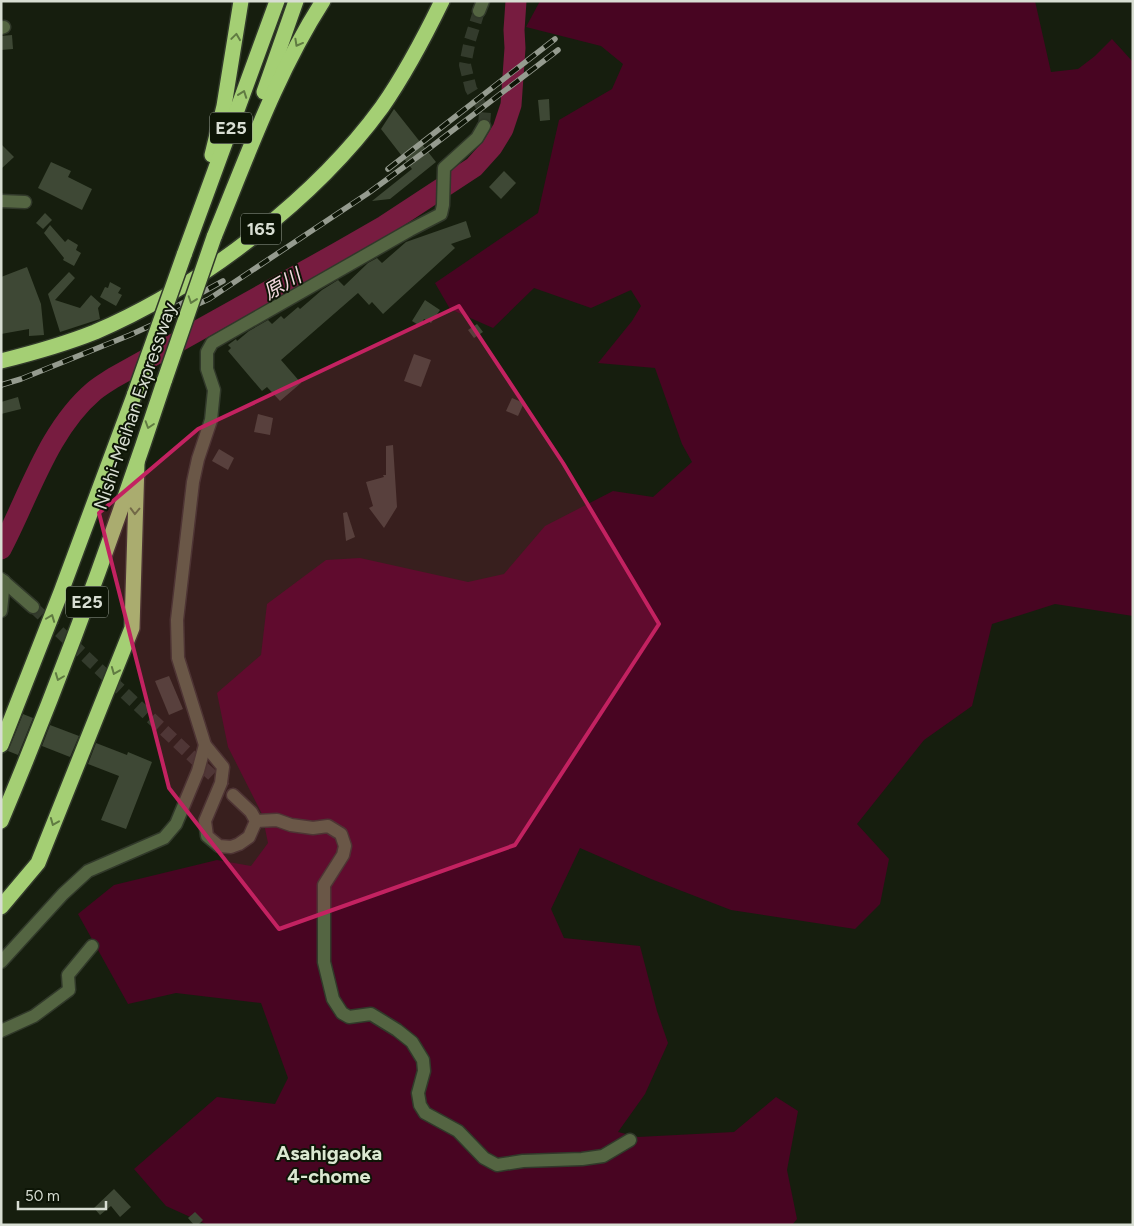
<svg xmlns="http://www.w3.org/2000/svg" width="1134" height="1226" viewBox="0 0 1134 1226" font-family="Figtree,'Noto Sans JP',sans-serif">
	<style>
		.green { fill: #480522 }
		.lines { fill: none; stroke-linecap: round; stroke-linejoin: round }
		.river { stroke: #771c40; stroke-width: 21 }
		.building { fill: #3e4835 }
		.minor-tunnel { stroke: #333b2c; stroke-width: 12; stroke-dasharray: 12 6; stroke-linecap: butt }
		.minor-casing { stroke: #31392a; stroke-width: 15 }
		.highway-casing { stroke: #31392a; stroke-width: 18 }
		.minor { stroke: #546542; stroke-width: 12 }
		.highway { stroke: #a4cf74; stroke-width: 15 }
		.rail-casing { stroke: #959b8f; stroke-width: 5.5 }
		.rail { stroke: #0d1506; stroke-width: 4; stroke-dasharray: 11; stroke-linecap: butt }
		.highway-bridge-casing { stroke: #31392a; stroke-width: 18; stroke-linecap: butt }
		.highway-bridge { stroke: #a4cf74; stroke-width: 15 }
		.oneway { stroke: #607b42 }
		.marked { fill: #c32261; fill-opacity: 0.2; stroke: #c32261; stroke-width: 4; stroke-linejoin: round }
		.labels { text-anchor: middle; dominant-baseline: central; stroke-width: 4; stroke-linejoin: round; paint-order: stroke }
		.shield { fill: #0d1506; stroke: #9ba296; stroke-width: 1 }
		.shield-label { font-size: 18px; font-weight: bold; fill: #d8ded3 }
		.street-label { font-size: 19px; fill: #d8ded3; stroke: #0d1506 }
		.water-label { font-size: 20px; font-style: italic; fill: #f4d8df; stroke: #0d1506 }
		.neighbourhood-label { font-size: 20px; font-weight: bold; fill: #dce8d2; stroke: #0d1506 }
	</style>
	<rect width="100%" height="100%" fill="#161e0e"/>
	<path class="green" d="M540 1H1035L1051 72 1078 69 1095 56 1112 39 1133 62V616L1055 604 992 624 972 706 924 740 857 824 889 859 880 904 855 929 731 910 651 879 580 848 551 909 564 938 640 946 657 1011 668 1043 645 1094 618 1132 638 1137 734 1132 776 1097 798 1111 787 1170 797 1219 792 1225H208L166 1206 134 1169 217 1097 275 1104 288 1078 261 1003 176 993 128 1004 78 914 114 885 217 860 251 866 268 843 262 814 228 747 217 693 261 655 267 604 326 560 360 558 468 582 504 574 545 526 613 491 653 497 692 462 682 444 655 368 598 363 632 321 641 306 631 290 591 308 534 288 493 328 450 309 435 283 538 213 559 120 612 89 623 64 601 46 526 27Z"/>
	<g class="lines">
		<path class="river" d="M1 549C29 496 48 430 94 391 100 386 107 382 113 378L339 252 384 226 474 167 492 147 503 129 511 105 515 48 514 30 516 1"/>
	</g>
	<g class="building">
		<path d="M12 35 13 49 1 50V36Z"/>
		<path d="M549 99 550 120 540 121 538 100Z"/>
		<path d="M394 109 436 162 390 199 372 201 412 169 381 129Z"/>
		<path d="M1 144 14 157 1 169Z"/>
		<path d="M51 162 71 171 68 177 92 189 82 210 38 188Z"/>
		<path d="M504 171 516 183 501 199 489 187Z"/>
		<path d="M45 213 52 220 43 229 36 223Z"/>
		<path d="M466 221 471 237 451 244 455 248 383 314 372 302 369 305 358 293 281 360 301 383 280 401 267 387 262 391 228 351 231 348 228 345 236 339 237 341 249 331 268 320 272 324 281 316 284 319 298 307 300 309 322 290 338 280 344 286 368 263 377 258 382 263 406 242Z"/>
		<path d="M50 225 65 242 68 239 78 245 76 250 81 253 74 266 63 260 64 258 44 233Z"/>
		<path d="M27 267 41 304 44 335 29 336V329L1 334V277Z"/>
		<path d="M69 272 75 278 55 300 80 308 91 295 101 304 98 308 100 319 60 332 48 294Z"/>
		<path d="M110 282 121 288 118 293 122 295 116 306 100 297 105 287 108 288Z"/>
		<path d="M425 300 440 310 431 323 424 319 420 326 412 321Z"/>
		<path d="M477 324 483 332 474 338 468 330Z"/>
		<path d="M414 354 431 360 421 387 404 381Z"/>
		<path d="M18 397 21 409 1 414V402Z"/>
		<path d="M512 398 524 403 518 416 506 411Z"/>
		<path d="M258 414 273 418 270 435 254 432Z"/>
		<path d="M393 445 397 507 384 528 369 508 373 506 366 482 384 477 383 475H386V446Z"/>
		<path d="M219 449 234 458 228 470 212 461Z"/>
		<path d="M347 512 355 537 346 541 343 513Z"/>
		<path d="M169 676 183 709 169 715 155 681Z"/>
		<path d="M23 714 33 718 18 755 8 751Z"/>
		<path d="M50 725 79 736 70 757 42 746Z"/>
		<path d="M96 743 127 755 128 752 152 762 126 829 101 820 119 776 88 764Z"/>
		<path d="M114 1189 131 1207 120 1217 111 1206 100 1215 94 1208Z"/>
		<path d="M195 1212 203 1220 198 1225H194L188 1218Z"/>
	</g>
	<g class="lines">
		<g class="minor-tunnel">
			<path d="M479 11 470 40 465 65 471 89 485 112 484 126"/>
			<path d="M33 607 233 795"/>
		</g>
		<g class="minor-casing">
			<g id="minor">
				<path d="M479 11 483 1"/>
				<path d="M1 28 4 27"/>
				<path d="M1 201 25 202"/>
				<path d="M1 579 33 607"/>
				<path d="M1 611 4 581"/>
				<path d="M233 795 251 812 256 821 249 837 239 844 231 847 219 846 207 836 205 821 221 783 223 767 205 745 178 658 177 620 193 482 198 459 211 420 214 390 207 369V352L212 343 410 230 441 214 443 205 444 168 477 138 484 126"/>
				<path d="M256 821 277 820 291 825 313 828 328 826 341 834 345 846 343 855 324 885V962L333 999 342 1013 349 1017 371 1014 397 1030 412 1042 423 1060 424 1071 418 1093 420 1105 425 1113 458 1131 484 1158 497 1165 523 1161 582 1159 603 1156 630 1140"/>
				<path d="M1 962 63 894 88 871 164 838 176 824 198 771 205 745"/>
				<path d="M1 1031 34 1016 69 990 68 975 92 946"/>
			</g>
		</g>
		<g class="highway-casing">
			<g id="highway">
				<path d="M264 92 296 1"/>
				<path d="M212 155 224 106 241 1"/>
				<path d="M214 237C247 157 276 74 323 1"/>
				<path d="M184 255 277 1"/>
				<path d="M1 361C33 353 65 344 95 332 200 287 315 199 382 107 405 74 424 38 442 1"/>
				<path d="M1 745 61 592 135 393"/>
				<path d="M1 821C62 676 116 528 165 379"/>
				<path d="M1 907 38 863 132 628 137 463"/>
			</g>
		</g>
		<use href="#minor" class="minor"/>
		<use href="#highway" class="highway"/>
		<g class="rail-casing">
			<g id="rail">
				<path d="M388 169 555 39"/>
				<path d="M170 310 223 281"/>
				<path d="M1 385 21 379 130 335 209 299 367 194 427 150 558 50"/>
			</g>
		</g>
		<use href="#rail" class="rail"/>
		<g class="highway-bridge-casing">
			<g id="highway-bridge">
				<path d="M165 379 214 237"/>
				<path d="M135 393 184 255"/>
			</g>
		</g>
		<use href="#highway-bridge" class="highway-bridge"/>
	</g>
	<defs><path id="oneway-chevron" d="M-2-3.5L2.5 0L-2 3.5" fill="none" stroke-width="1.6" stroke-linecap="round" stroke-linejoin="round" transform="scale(1.25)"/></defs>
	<g class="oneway">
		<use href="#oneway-chevron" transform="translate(236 37) rotate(-82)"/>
		<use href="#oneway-chevron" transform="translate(298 43) rotate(119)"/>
		<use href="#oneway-chevron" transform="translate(243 94) rotate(-70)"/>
		<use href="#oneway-chevron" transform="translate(192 300) rotate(109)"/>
		<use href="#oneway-chevron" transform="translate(149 425) rotate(108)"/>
		<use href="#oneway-chevron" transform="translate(135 511) rotate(92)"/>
		<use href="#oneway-chevron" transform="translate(51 618) rotate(-69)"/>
		<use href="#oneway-chevron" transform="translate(115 671) rotate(112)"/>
		<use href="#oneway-chevron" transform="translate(59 677) rotate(111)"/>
		<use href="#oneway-chevron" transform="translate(54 822) rotate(112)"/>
	</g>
	<path class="marked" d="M459 306 563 463 659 624 515 845 279 929 169 788 99 513 198 429Z"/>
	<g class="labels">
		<g class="shield">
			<rect x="210" y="112.5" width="42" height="31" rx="4"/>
			<rect x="241" y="213.5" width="40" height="31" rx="4"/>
			<rect x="66" y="586.5" width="42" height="31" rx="4"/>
		</g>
		<g class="shield-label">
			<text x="231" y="128">E25</text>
			<text x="261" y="229">165</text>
			<text x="87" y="602">E25</text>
		</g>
		<g class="street-label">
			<text transform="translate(135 406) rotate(-71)">Nishi-Meihan Expressway</text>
		</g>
		<g class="water-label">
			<text transform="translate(282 284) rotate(-30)">原川</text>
		</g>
		<g class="neighbourhood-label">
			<text x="329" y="1153">Asahigaoka<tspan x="329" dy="23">4-chome</tspan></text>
		</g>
	</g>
	<rect width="1134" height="1226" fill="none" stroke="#d8ded3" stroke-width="5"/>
	<path d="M18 1201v8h88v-8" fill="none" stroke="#d8ded3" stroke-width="2.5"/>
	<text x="25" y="1201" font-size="15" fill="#d8ded3" stroke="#0d1506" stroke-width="4" paint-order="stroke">50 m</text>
</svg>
